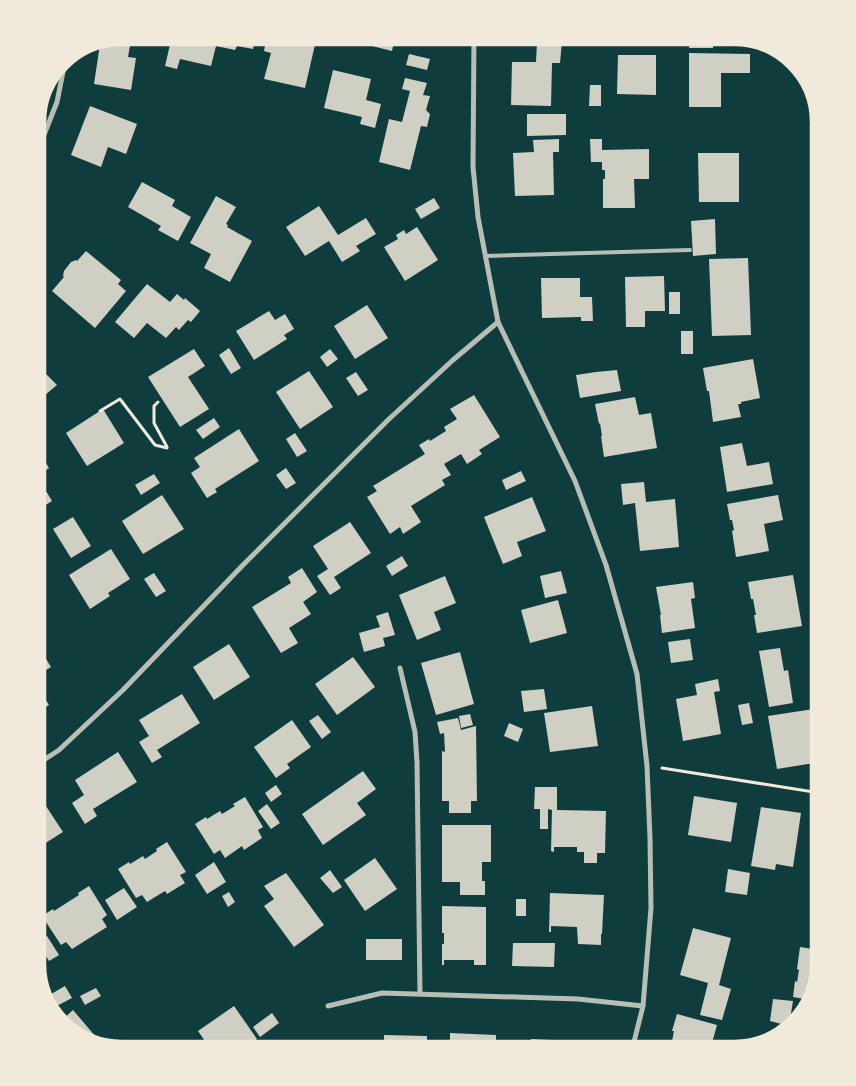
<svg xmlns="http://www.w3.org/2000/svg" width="856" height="1086" viewBox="0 0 856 1086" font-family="Montserrat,sans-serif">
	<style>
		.building { fill: #cfcfc3 }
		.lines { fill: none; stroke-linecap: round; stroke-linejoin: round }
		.path { stroke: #f1e9da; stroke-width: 3 }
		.service { stroke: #b8beb3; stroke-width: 4 }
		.minor { stroke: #b8beb3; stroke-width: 5 }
		.rim { fill: none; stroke: #f1e9da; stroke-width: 2.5 }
	</style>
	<rect width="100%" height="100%" fill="#0f3d3e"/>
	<g class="building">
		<path d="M122 36H160L159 44 131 40 128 57 136 58 131 90 94 84 100 44Z"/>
		<path d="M172 36 185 38V36H256L253 49 237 46 235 50 216 46 211 66 180 59 177 69 165 66Z"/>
		<path d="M278 36H317L305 88 264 79 271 53 264 51 266 40 276 43Z"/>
		<path d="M349 36H395L392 51 348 40Z"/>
		<path d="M690 36H713V48H689Z"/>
		<path d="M562 41 560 63H552L551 106 511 105 512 62H536L537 42Z"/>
		<path d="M689 53 750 54V73H721V107H689Z"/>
		<path d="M409 54 430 59 427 70 406 65Z"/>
		<path d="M618 55H656V95L617 94Z"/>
		<path d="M333 70 371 79 366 100 381 104 375 128 360 124 362 117 324 108Z"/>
		<path d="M405 78 427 83 423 95 430 96 426 110 430 114 427 127 421 126 410 170 379 162 389 119 402 122 410 91 402 89Z"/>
		<path d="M590 85H601V106H589Z"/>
		<path d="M90 106 137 124 126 154 108 147 101 167 71 155Z"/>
		<path d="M527 114H566V135L527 136Z"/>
		<path d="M559 139V152H553L554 195 515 196 513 153 534 152 533 140Z"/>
		<path d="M590 139H602V150L649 149V179H634L635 208H603V179H605V170H602V162H591Z"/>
		<path d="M698 153H739V202H699Z"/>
		<path d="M142 182 175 200 172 206 191 217 178 241 158 230 161 226 128 207Z"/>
		<path d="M216 196 236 207 226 224 228 225 227 227 252 241 230 282 204 268 211 254 190 243Z"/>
		<path d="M434 198 440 208 421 219 415 209Z"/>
		<path d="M319 206 338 235 366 218 376 234 356 246 360 251 342 262 329 241 305 256 286 227Z"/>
		<path d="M715 219 716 254 693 256 691 221Z"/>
		<path d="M417 227 438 260 405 281 384 247 398 239 396 235 404 230 406 234Z"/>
		<path d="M86 251 121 280 118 284 126 291 95 328 52 291 64 277 63 276 64 271 71 262 76 260 77 261Z"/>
		<path d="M748 258 751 335 712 336 709 259Z"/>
		<path d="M664 276 665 311H645V327H626L625 277Z"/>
		<path d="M541 278H580V297H592L593 321H581V317L542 318Z"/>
		<path d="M147 284 170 302 177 294 184 300 185 298 200 311 191 322 188 320 179 330 176 327 166 338 147 323 134 338 115 322Z"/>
		<rect x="669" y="292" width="11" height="22"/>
		<path d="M367 305 388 338 355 359 334 326Z"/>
		<path d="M269 311 275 320 285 314 294 329 284 335 287 339 254 360 236 331Z"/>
		<rect x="681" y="331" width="12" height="23"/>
		<path d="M229 348 241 368 231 374 219 355Z"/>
		<path d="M194 349 205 366 188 377 209 409 180 427 148 377Z"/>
		<path d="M330 349 338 359 327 367 320 357Z"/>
		<path d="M753 359 760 398 741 402V404H738L741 417 713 422 709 391H707L703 368Z"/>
		<path d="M617 370 621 391 580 398 576 375 596 372Z"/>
		<path d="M309 371 333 407 300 429 276 392Z"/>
		<path d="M356 372 368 390 358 396 346 378Z"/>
		<path d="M46 374 57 385 45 395 36 387V384Z"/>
		<path d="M474 395 500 437 479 450 482 454 467 464 461 454 444 464 451 475 442 480 445 485 411 506 421 522 403 534 400 527 390 534 367 497 377 491 373 486 425 454 419 445 429 439 430 441 446 431 444 427 457 419 450 409Z"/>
		<path d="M635 397 639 415 651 413 657 448 604 457 601 436H602L600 423 599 424 595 404Z"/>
		<path d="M103 409 124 443 87 466 66 433Z"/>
		<path d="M214 418 220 427 203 439 196 430Z"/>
		<path d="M239 429 259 461 215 489 217 492 207 498 191 473 200 467 194 458Z"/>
		<path d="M295 433 307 451 297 457 286 439Z"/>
		<path d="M742 443 747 466 769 462 773 484 727 492 720 447Z"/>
		<path d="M39 452 49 468 37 476 52 501 36 511V454Z"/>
		<path d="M286 468 296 483 286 489 276 475Z"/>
		<path d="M521 471 526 481 506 490 502 480Z"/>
		<path d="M154 474 160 483 141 495 135 485Z"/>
		<path d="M644 482 646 502 675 499 679 547 640 551 635 503 623 505 621 484Z"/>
		<path d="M162 495 184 529 143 554 122 521Z"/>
		<path d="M778 495 783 520 764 524 769 551 736 557 732 531 734 530 732 520H730L727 504Z"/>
		<path d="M532 497 546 531 517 542 522 556 503 564 484 517Z"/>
		<path d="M73 517 91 546 71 558 53 529Z"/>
		<path d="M350 522 371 553 334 577 341 588 330 595 317 576 328 569 313 546Z"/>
		<path d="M111 549 130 579 108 593 110 596 90 609 69 575Z"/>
		<path d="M402 556 408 566 392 576 386 566Z"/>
		<path d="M302 568 317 592 303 602 311 614 289 628 298 643 281 653 252 607 291 583 288 577Z"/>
		<path d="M561 571 567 593 545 598 540 576Z"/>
		<path d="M154 573 166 591 156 597 144 579Z"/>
		<path d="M793 575 802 626 757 633 754 615H756L753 599H751L748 582Z"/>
		<path d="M445 576 456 603 434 612 441 630 417 640 399 595Z"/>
		<path d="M693 582 695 598 691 599 695 628 662 633 660 615H661L656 587Z"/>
		<path d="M558 600 567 633 530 643 521 610Z"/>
		<path d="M388 612 395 635 383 638 385 646 364 652 359 633 380 627 376 616Z"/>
		<path d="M690 639 693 660 671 663 668 642Z"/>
		<path d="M229 644 250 677 214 700 193 667Z"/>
		<path d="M38 646 51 667 36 676V647Z"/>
		<path d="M780 648 784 671 788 670 793 703 769 707 759 651Z"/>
		<path d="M460 652 474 704 436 715 421 663Z"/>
		<path d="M353 657 375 687 337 715 315 684Z"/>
		<path d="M718 679 720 691 714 692 721 734 683 741 676 699 697 695 695 684Z"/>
		<path d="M36 684 49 705 36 713Z"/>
		<path d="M544 689 547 709 524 712 521 691Z"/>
		<path d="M182 694 200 723 157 750 162 757 152 763 139 742 149 736 139 720Z"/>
		<path d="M749 703 753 723 742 725 738 705Z"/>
		<path d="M592 706 598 746 550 752 544 713Z"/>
		<path d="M820 708V731L810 733 814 763 777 769 768 716Z"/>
		<path d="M470 714 473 725 461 728 459 716Z"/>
		<path d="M318 715 331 732 322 739 309 721Z"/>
		<path d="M458 718 461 730 476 726 477 801H471V813H449V801H442V751L445 752 444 733 440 734 437 722Z"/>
		<path d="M292 720 311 747 287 764 290 768 276 778 254 747Z"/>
		<path d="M509 723 523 729 518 742 504 736Z"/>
		<path d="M118 752 137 782 93 809 97 816 85 824 72 803 84 795 75 780Z"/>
		<path d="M363 771 376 789 357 803 366 815 323 845 302 814Z"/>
		<path d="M276 785 282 794 271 802 265 793Z"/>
		<path d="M535 787H557V810L606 811 605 853H597V863H584V852H577V847H554V852L551 851 552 810 548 809V829H540V809H534Z"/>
		<path d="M694 796 737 803 731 842 688 835Z"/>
		<path d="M245 797 263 827 258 830 262 838 244 850 242 846 225 858 220 850 214 854 195 824 206 817 207 819 220 811 222 814 235 806 233 804Z"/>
		<path d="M42 800 63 832 36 849V804Z"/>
		<path d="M267 804 280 823 271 829 258 811Z"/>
		<path d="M761 807 801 813 793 867 776 864 775 870 751 866Z"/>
		<path d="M442 825H491V862H482V881H485V895H460V882H442Z"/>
		<path d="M167 842 186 872 180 875 185 883 167 894 165 891 147 902 142 895 136 898 118 869 129 862 130 864 143 856 145 859 157 851 156 849Z"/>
		<path d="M375 858 397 889 365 911 344 880Z"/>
		<path d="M214 862 226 882 207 894 195 875Z"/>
		<path d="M728 869 750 873 747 895 725 892Z"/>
		<path d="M330 870 342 887 333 893 320 878Z"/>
		<path d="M286 873 324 925 294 947 264 906 274 899 264 886Z"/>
		<path d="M89 886 107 915 102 919 107 927 72 949 66 942 61 945 42 916 53 909 54 911 79 895 78 893Z"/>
		<path d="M124 888 137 907 117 920 105 900Z"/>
		<path d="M229 892 235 902 228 907 222 896Z"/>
		<path d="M550 893 604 895 602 934H601V945L578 944 577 927 551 926V932H549Z"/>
		<rect x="516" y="899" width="10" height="17"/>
		<path d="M442 906 486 907V965H474V960H444V965H442V944H444V933H442Z"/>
		<path d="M693 928 731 938 719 985 731 989 722 1020 700 1015 708 983 680 975Z"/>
		<path d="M47 936 59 955 49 961 37 942Z"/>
		<rect x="366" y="939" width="36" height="21"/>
		<path d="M513 943H555L554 967 512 966Z"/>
		<path d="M800 947 820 950V965L810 1000 793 997 795 981 797 982 799 970 797 969Z"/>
		<path d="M65 986 72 998 51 1009 46 997Z"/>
		<path d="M96 988 101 996 85 1005 80 996Z"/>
		<path d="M773 999 793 1001 789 1026 770 1021Z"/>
		<path d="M234 1006 257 1039 242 1050H211L198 1031Z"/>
		<path d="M73 1010 96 1037 90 1042 79 1038 61 1021Z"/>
		<path d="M272 1013 279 1023 260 1037 253 1027Z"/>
		<path d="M677 1014 717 1025 710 1050H667L670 1041H672L674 1031H672Z"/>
		<path d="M450 1033 496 1035V1044H519V1050H450Z"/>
		<path d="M384 1035 427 1036V1050H384Z"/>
		<path d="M531 1039 573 1041V1050H530Z"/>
	</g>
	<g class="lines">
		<g class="path">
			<path d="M158 402 154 406V423L167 447"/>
			<path d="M100 411 120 399 155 445 167 448"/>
			<path d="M662 768 820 793"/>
		</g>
		<g class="service">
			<path d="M474 39 569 36"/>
			<path d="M485 256 690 250"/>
		</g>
		<g class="minor">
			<path d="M474 36 473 167 478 217 498 322 575 481 606 565 637 674 647 766 650 838 651 908 643 1006 632 1050"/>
			<path d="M36 155 57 102 66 57"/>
			<path d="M400 668 415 732 417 762 420 994"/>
			<path d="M36 765 59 750 123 690 243 565 388 420 453 360 498 322"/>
			<path d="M328 1006 382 993 578 999 643 1006"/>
		</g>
	</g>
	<path d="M0 0H856V1086H0ZM122 45H734A77 77 0 0 1 811 122V964A77 77 0 0 1 734 1041H122A77 77 0 0 1 45 964V122A77 77 0 0 1 122 45Z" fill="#f1e9da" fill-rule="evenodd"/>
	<path class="rim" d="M122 45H734A77 77 0 0 1 811 122V964A77 77 0 0 1 734 1041H122A77 77 0 0 1 45 964V122A77 77 0 0 1 122 45Z"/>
</svg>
